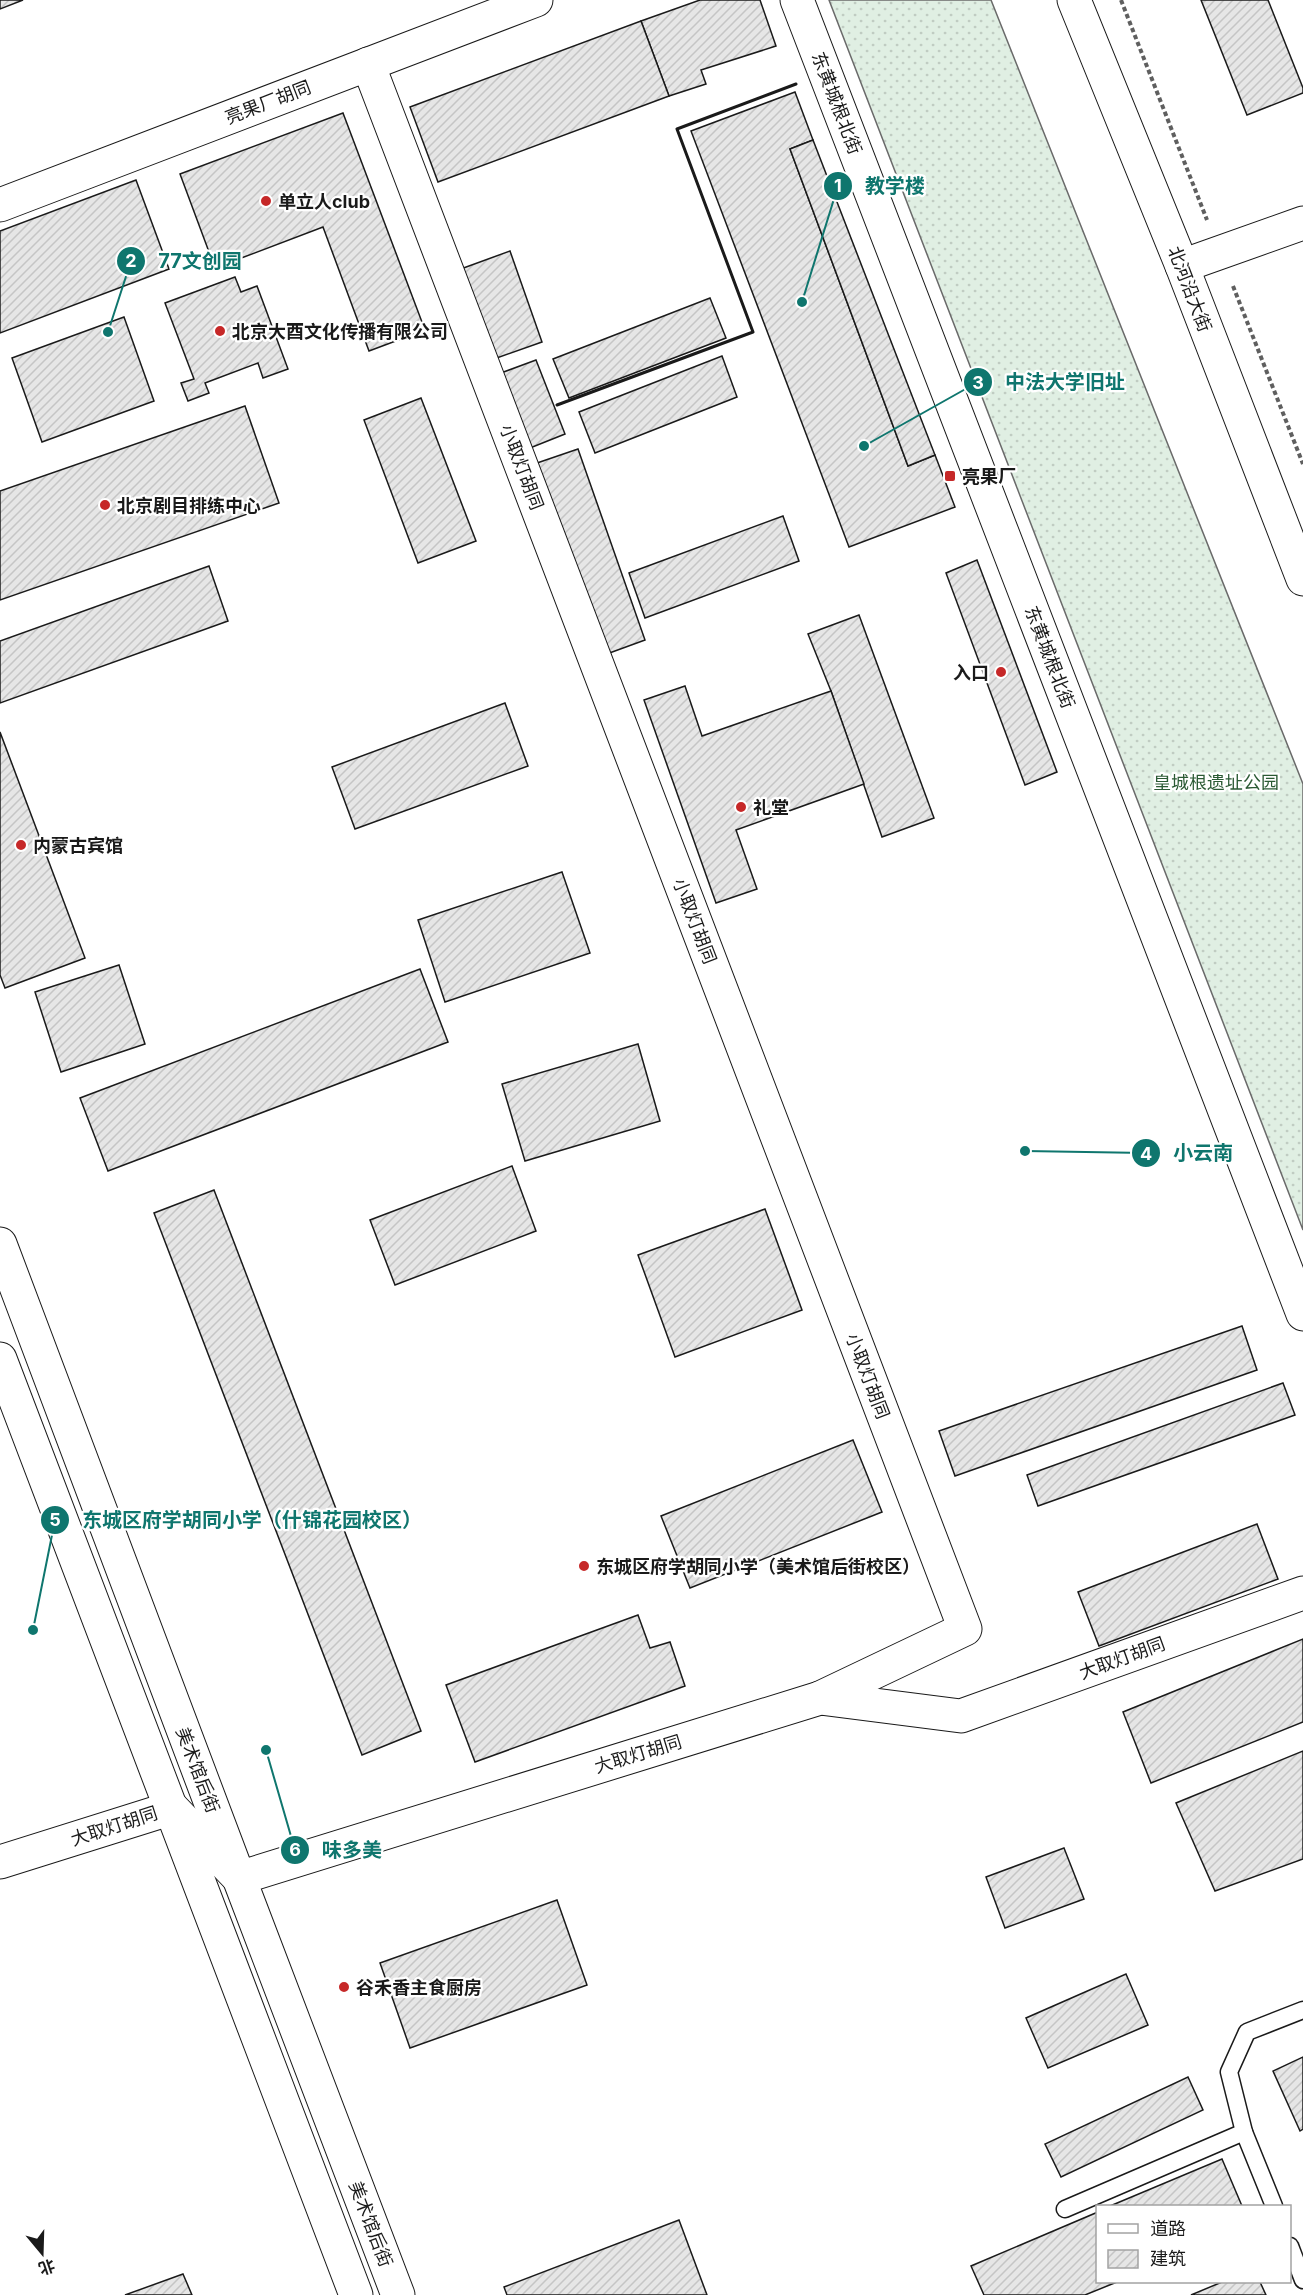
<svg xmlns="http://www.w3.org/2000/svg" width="1303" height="2295" viewBox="0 0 1303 2295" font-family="Inter,'Noto Sans SC',sans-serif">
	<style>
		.grass { fill: url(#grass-dots); stroke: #6a6a6a; stroke-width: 1.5 }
		.building { fill: url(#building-hatch); stroke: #1a1a1a; stroke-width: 1.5 }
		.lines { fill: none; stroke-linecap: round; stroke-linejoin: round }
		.lane-casing { stroke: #1a1a1a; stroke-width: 19 }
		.street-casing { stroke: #1a1a1a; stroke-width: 35 }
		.secondary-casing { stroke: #1a1a1a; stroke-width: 35 }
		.path { stroke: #5f5f5f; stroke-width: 4; stroke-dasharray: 4.5 3; stroke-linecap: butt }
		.lane { stroke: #fff; stroke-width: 16 }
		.street { stroke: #fff; stroke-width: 33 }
		.secondary { stroke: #fff; stroke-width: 33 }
		.wall { stroke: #1a1a1a; stroke-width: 3 }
		.poi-dot { fill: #c62828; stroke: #fff; stroke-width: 2 }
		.labels { text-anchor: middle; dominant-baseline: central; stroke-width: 4.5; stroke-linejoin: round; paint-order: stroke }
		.street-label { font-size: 18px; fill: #1a1a1a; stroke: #fff }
		.poi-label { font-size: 18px; font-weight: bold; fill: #1a1a1a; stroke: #fff; text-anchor: start }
		.park-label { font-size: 18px; fill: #2b5a34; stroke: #fff }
		.leader { fill: none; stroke: #0f766e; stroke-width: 2 }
		.callout-dot { fill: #0f766e; stroke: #fff; stroke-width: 2 }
		.mark-label { font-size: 18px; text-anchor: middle; font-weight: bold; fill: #fff }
		.callout-label { font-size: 20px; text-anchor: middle; font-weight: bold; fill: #0f766e; stroke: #fff; stroke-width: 4.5; stroke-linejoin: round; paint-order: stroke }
	</style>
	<defs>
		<pattern id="grass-dots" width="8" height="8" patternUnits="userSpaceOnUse" patternTransform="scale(1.5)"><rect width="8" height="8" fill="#e0efe3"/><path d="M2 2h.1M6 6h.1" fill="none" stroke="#c0ccc2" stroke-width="1.8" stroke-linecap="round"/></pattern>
		<pattern id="building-hatch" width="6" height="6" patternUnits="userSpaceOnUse" patternTransform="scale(1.5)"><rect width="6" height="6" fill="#e6e6e6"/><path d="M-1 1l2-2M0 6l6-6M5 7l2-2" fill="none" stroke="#c5c5c5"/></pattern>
	</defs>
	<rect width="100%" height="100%" fill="#fff"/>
	<path class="grass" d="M829 0H991L1303 784V1230Z"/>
	<g class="building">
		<path d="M0 0H23L0 9Z"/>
		<path d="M700 0H760L776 46 701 70 706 84 669 96 641 21Z"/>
		<path d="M1201 0H1268L1303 88V93L1247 115Z"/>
		<path d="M641 21 669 96 438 182 410 107Z"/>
		<path d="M795 92 813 140 790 149 908 466 935 455 955 507 849 547 691 131Z"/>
		<path d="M343 113 425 330 369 351 323 227 215 268 180 174Z"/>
		<path d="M813 140 935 455 908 466 790 149Z"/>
		<path d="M136 180 169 269 0 333V231Z"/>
		<path d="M510 251 542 342 491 360 458 270Z"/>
		<path d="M235 277 241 292 257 286 288 369 263 378 258 363 205 383 209 393 188 401 181 383 194 379 165 303Z"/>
		<path d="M710 298 726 338 569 398 553 359Z"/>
		<path d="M124 317 154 401 42 442 12 358Z"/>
		<path d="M722 356 737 397 595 453 579 412Z"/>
		<path d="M536 360 565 434 530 448 501 373Z"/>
		<path d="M421 398 476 541 418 563 364 420Z"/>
		<path d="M245 406 279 503 0 600V491Z"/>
		<path d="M578 449 645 640 604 655 537 463Z"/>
		<path d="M783 516 799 561 645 618 629 573Z"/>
		<path d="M977 560 1057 772 1025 785 946 573Z"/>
		<path d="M209 566 228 621 0 703V641Z"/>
		<path d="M859 615 934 818 882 837 831 691 808 634Z"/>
		<path d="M685 686 702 736 831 691 864 784 736 830 757 889 716 903 644 700Z"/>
		<path d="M505 703 528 766 355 829 332 767Z"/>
		<path d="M0 732 85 958 5 988 0 975Z"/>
		<path d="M562 872 590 953 445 1002 418 920Z"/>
		<path d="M119 965 145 1044 61 1072 35 992Z"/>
		<path d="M420 969 448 1042 108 1171 80 1098Z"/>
		<path d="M638 1044 660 1121 525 1161 502 1084Z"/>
		<path d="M512 1166 536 1231 395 1285 370 1220Z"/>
		<path d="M214 1190 421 1731 362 1755 154 1213Z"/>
		<path d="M765 1209 802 1310 675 1357 638 1255Z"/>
		<path d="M1242 1326 1257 1370 955 1476 939 1431Z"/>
		<path d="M1283 1383 1295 1415 1038 1506 1027 1475Z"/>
		<path d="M853 1440 882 1512 690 1588 661 1516Z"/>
		<path d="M1257 1524 1278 1579 1099 1646 1078 1592Z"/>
		<path d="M638 1615 650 1648 670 1642 685 1686 475 1762 446 1685Z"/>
		<path d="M1303 1639V1722L1151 1783 1123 1712Z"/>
		<path d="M1303 1751V1859L1215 1891 1176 1803Z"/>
		<path d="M1064 1848 1084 1899 1005 1928 986 1877Z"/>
		<path d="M557 1900 587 1985 410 2048 380 1963Z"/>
		<path d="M1126 1974 1148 2025 1048 2068 1026 2018Z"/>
		<path d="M1303 2057V2129L1300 2131 1273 2071Z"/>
		<path d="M1188 2077 1203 2110 1061 2177 1045 2144Z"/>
		<path d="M1222 2159 1242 2206H1110Z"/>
		<path d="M1098 2212V2282H1117L1085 2295H984L971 2266Z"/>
		<path d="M679 2220 707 2295H507L504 2287Z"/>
		<path d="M183 2274 192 2295H125Z"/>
		<path d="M1222 2282H1260L1266 2295H1191Z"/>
	</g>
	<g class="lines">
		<g class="lane-casing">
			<g id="lane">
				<path d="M1244 2132 1274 2206"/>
				<path d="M1065 2209 1244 2132 1229 2072 1247 2032 1303 2010"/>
				<path d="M1290 2246 1303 2280"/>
			</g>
		</g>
		<g class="street-casing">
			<g id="street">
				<path d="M797 0 1303 1314"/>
				<path d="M368 64 965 1629 820 1698"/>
				<path d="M0 205 536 0"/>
				<path d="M1182 266 1303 223"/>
				<path d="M0 1862 172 1808 239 1878 820 1698 961 1716 1303 1593"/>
			</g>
		</g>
		<g class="secondary-casing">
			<g id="secondary">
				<path d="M1074 0 1182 266 1303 579"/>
				<path d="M0 1244 239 1878 398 2295"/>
				<path d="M0 1359 356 2295"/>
			</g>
		</g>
		<g class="path">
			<path d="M1121 0 1207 220"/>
			<path d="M1233 286 1303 464"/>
		</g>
		<use href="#lane" class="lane"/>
		<use href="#street" class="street"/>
		<use href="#secondary" class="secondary"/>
		<path class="wall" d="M557 405 753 332 677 129 796 84"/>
	</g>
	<g class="poi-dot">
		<circle cx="266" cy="201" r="6"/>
		<circle cx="220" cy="331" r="6"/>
		<rect x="944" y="470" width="12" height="12" rx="3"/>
		<circle cx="105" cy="505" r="6"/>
		<circle cx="1001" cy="672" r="6"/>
		<circle cx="741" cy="807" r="6"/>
		<circle cx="21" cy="845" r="6"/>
		<circle cx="584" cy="1566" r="6"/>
		<circle cx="344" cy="1987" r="6"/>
	</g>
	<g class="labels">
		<g class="street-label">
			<text transform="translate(268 102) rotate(-21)">亮果厂胡同</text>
			<text transform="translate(837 103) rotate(69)">东黄城根北街</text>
			<text transform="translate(1190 289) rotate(69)">北河沿大街</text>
			<text transform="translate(522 467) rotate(69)">小取灯胡同</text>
			<text transform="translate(1050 657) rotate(69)">东黄城根北街</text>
			<text transform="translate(695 921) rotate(69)">小取灯胡同</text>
			<text transform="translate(868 1376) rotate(69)">小取灯胡同</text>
			<text transform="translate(1122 1658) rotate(-20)">大取灯胡同</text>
			<text transform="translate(638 1754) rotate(-17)">大取灯胡同</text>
			<text transform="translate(198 1770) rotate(69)">美术馆后街</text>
			<text transform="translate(114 1826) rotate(-18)">大取灯胡同</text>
			<text transform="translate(371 2224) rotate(69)">美术馆后街</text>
		</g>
		<g class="poi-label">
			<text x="278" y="201">单立人club</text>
			<text x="232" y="331">北京大酉文化传播有限公司</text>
			<text x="962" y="476">亮果厂</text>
			<text x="117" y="505">北京剧目排练中心</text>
			<text x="989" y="672" text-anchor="end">入口</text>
			<text x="753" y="807">礼堂</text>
			<text x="33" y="845">内蒙古宾馆</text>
			<text x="596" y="1566">东城区府学胡同小学（美术馆后街校区）</text>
			<text x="356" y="1987">谷禾香主食厨房</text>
		</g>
		<g class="park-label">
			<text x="1216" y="782">皇城根遗址公园</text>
		</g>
	</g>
	<path class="leader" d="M802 302L838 186M108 332L131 261M864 446L978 382M1025 1151L1146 1153M33 1630L55 1520M266 1750L295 1850"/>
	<g class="callout-dot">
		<circle cx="802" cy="302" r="6"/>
		<circle cx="108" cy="332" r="6"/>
		<circle cx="864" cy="446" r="6"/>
		<circle cx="1025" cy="1151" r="6"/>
		<circle cx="33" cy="1630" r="6"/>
		<circle cx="266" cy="1750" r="6"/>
		<circle cx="838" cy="186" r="15"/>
		<circle cx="131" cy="261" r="15"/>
		<circle cx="978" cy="382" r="15"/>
		<circle cx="1146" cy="1153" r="15"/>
		<circle cx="55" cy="1520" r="15"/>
		<circle cx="295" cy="1850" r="15"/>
	</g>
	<g class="mark-label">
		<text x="838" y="192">1</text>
		<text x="131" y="267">2</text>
		<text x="978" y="389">3</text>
		<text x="1146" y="1160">4</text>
		<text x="55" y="1526">5</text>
		<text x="295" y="1856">6</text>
	</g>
	<g class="callout-label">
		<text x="895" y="193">教学楼</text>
		<text x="200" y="268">77文创园</text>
		<text x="1065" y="389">中法大学旧址</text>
		<text x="1203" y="1160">小云南</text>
		<text x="252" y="1527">东城区府学胡同小学（什锦花园校区）</text>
		<text x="352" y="1857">味多美</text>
	</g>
	<rect x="1096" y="2205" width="195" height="78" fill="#ffffff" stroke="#a3a3a3" stroke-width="1.5"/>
	<rect x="1108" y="2224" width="30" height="9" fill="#ffffff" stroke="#a3a3a3" stroke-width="1.5"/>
	<text x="1150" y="2235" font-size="18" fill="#1a1a1a">道路</text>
	<rect x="1108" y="2250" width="30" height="18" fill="url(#building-hatch)" stroke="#a3a3a3" stroke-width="1.5"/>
	<text x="1150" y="2265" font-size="18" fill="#1a1a1a">建筑</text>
	<g transform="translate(42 2253) rotate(161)" stroke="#ffffff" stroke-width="4.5" paint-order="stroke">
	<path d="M0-4.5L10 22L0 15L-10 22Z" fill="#1a1a1a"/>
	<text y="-9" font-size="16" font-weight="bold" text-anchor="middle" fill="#1a1a1a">北</text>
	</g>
</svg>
